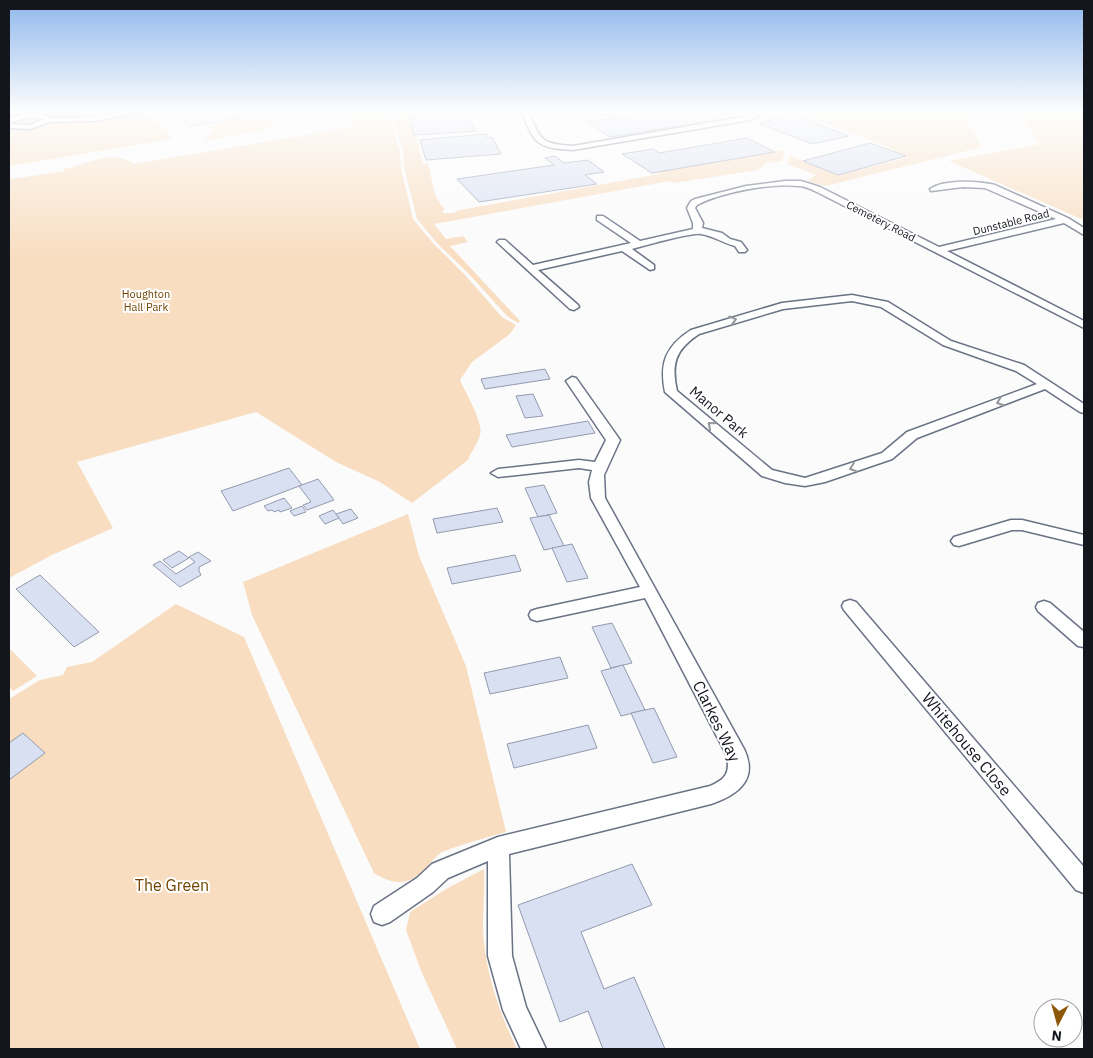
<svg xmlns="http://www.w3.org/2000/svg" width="1093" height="1058" viewBox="0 0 1093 1058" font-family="'IBM Plex Sans',sans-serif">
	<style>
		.green { fill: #f8ddc0 }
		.building { fill: #d9e0f2; stroke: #929aae }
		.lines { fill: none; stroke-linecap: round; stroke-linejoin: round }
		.street-casing { stroke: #6a7285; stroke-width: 3 }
		.street { fill: #fff; fill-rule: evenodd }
		.oneway { stroke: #959699 }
		.labels { text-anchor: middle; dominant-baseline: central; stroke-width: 4; stroke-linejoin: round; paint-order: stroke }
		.far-street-label { font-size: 11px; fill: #13161d; stroke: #fff }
		.far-park-label { font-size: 11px; fill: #704400; stroke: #fff }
		.street-label { font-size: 14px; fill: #13161d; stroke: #fff }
		.near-street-label { font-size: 16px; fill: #13161d; stroke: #fff }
		.near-park-label { font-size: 16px; fill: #704400; stroke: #fff }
	</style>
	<rect width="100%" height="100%" fill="#fbfbfb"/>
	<g class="green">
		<path d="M9 111H145L167 131 172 139 9 166Z"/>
		<path d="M326 111H388L400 152 401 168 413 219 432 242 465 275 502 317 516 325 510 334 472 362 460 380C465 392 484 423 480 435 478 444 471 451 468 460L412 503 380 482 336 462 256 412 77 462 113 528 52 555 9 578V177L12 179 64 171V169C87 165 111 148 134 164L353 127 351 118H343L340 114Z"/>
		<path d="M391 111H409L418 137 416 138 423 164 428 163C434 183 431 195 445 209L443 211V213H453L460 210 659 174 656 172 782 150 784 153 782 161 766 163 758 170 673 183 670 181 434 224 446 239 463 236 468 242 450 246 520 321 518 323 507 316 469 274 436 242 417 219 404 167 403 152Z"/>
		<path d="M780 111H977L967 120 982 147 825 186 807 181 816 175 787 164 790 156 839 175 909 157 876 142 795 113 753 122 776 116Z"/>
		<path d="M1018 111H1084V220L949 161 1040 144Z"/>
		<path d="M280 114H285L284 118 273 123V128L205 141 204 139 214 132 211 126 214 124Z"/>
		<path d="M408 514 419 556 466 666 506 832C485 838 463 844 442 852 437 855 432 861 428 866 411 885 396 887 374 873L252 615 243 582Z"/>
		<path d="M176 604 244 637 420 1049H9V699L40 680 63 675 67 667 92 662Z"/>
		<path d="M9 648 37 676 13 691 9 687Z"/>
		<path d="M484 869C485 889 483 907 483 927 484 968 499 1013 517 1049H457L422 973 406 930 410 912 446 889Z"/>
	</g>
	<g class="building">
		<path d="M187 111H274L275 113 189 126 178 112Z"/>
		<path d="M407 111H466L476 131 414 135Z"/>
		<path d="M568 111H632L582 119Z"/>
		<path d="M663 111H699L717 120 610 137 587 122Z"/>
		<path d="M794 115 849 136 812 144 758 123Z"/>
		<path d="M486 134 488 138 492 137 501 154 426 160 420 140Z"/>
		<path d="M747 138 775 152 652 173 622 154 653 149 659 153Z"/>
		<path d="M870 143 906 156 838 175 803 161Z"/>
		<path d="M555 156 564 163 588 160 604 172 585 175 597 184 479 202 457 179 554 165 545 158Z"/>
		<path d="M545 369 550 379 485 389 481 379Z"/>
		<path d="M533 394 543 416 525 418 516 396Z"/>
		<path d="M588 421 595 433 512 447 506 435Z"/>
		<path d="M289 468 302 485 233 511 221 491Z"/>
		<path d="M318 479 334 500 307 510 303 505 311 502 299 486Z"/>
		<path d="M544 485 557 513 538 517 525 488Z"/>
		<path d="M284 498 292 508 280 512 279 510 274 512 272 510 268 511 264 506Z"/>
		<path d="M302 506 306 512 294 516 290 511Z"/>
		<path d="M497 508 503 522 437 533 433 519Z"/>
		<path d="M351 509 358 518 343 524 336 514Z"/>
		<path d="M333 510 339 518 325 524 319 516Z"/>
		<path d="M549 515 564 546 544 550 530 518Z"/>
		<path d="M572 544 588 578 567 582 552 548Z"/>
		<path d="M179 551 189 558 172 568 163 560Z"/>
		<path d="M198 552 211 561 199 567V571L201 575 180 587 153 565 160 561 176 574 195 562 189 557Z"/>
		<path d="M515 555 521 571 452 584 447 568Z"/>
		<path d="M40 575 99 632 74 647 16 589Z"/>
		<path d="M612 623 632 663 611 668 592 627Z"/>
		<path d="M560 657 568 678 490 694 484 673Z"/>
		<path d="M623 665 645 710 621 716 601 671Z"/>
		<path d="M654 708 677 757 653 763 631 713Z"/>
		<path d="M588 725 597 748 514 768 507 744Z"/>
		<path d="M23 733 45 753 9 780V743Z"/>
		<path d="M632 864 652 905 581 932 604 989 634 977 665 1049H603L588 1011 560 1022 518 905Z"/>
	</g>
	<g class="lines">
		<g class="street-casing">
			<g id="street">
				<path d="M130 111H146L96 121 49 122 30 129 9 128V124L30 125 44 119 29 117 9 123V118L29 113H40L52 118 96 117Z"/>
				<path d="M521 111H528C541 140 540 144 573 146L748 116 761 111H770L750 120 573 150C536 148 535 144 521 111Z"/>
				<path d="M785 181H801L820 187 939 247 1056 219 985 188 963 187 931 191 930 189C944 179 978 181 995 185L1068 218 1084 228V235L1064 223 947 251 1084 321V328L817 192C811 189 805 186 798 186 771 183 722 192 697 205L695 208 703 223 702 228 722 233 730 239 741 242 747 250 745 252H739L735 246C723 243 714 236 701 234 693 232 643 246 632 249L654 265V269L650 270 622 251 538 270 578 305 579 307 574 310 570 309 497 242 499 240H505L533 265 631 243 597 220V216H603L640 241 693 229V223L687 208 691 201 695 199 746 186Z"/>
				<path d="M852 295 888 302 951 341 1024 365 1084 404V413L1080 412 1045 389 917 438 892 459 825 482 805 486 785 483 762 476 665 392C659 363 666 346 691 330L782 303ZM852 301 881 307 943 345 1016 371 1037 384 907 432 882 453 805 478 772 470 677 391C671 364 675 350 699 334L783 309Z"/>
				<path d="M572 377 576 378 620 440 604 475 605 498 744 749C759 780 737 795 711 804L509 854 512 956 526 1007 546 1049H521L503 1010 488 956V861L448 878 433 892 390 922 382 925 374 922 371 914 374 906 417 878 432 864 498 837 710 786C726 779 730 773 727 756L645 598 537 621 531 619 529 615 531 611 537 609 640 587 591 498 589 482 592 470 579 468 498 477 491 473 498 469 579 460 595 462 606 440 566 381Z"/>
				<path d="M1011 520H1022L1084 535V545L1022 530H1012L959 546 954 545 951 541 954 537Z"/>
				<path d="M850 600 856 602 1084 867V893L1076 890 844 610 842 606 844 602Z"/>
				<path d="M1044 601 1050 603 1084 632V647L1078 646 1038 611 1036 607 1038 603Z"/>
			</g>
		</g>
		<use href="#street" class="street"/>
	</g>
	<defs><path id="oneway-chevron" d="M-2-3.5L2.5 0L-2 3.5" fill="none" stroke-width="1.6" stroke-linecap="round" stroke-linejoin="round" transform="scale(1.25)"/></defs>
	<g class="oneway">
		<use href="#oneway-chevron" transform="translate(733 320) rotate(-16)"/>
		<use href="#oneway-chevron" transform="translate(1000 402) rotate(160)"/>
		<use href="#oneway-chevron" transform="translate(711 425) rotate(-140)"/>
		<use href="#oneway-chevron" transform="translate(853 468) rotate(161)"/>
	</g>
	<linearGradient id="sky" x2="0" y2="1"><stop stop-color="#8fb8ec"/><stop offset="0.43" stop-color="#fdfdfd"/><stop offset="1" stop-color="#fdfdfd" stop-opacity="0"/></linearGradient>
	<rect width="1093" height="259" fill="url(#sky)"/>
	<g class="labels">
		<g class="far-street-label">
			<text transform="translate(881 221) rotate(27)">Cemetery Road</text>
			<text transform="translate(1011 222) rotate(-14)">Dunstable Road</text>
		</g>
		<g class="far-park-label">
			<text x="146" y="294">Houghton<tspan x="146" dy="13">Hall Park</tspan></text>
		</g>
		<g class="street-label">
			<text transform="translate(719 412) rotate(40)">Manor Park</text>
		</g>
		<g class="near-street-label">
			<text transform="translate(717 721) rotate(64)">Clarkes Way</text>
			<text transform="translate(967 744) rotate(50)">Whitehouse Close</text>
		</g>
		<g class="near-park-label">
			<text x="172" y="885">The Green</text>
		</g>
	</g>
	<rect width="1093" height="1058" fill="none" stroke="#13161d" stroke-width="20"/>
	<g transform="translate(1058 1023) rotate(186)"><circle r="24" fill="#ffffff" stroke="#a1a2a5"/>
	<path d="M0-4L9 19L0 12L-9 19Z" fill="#8d5909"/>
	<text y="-8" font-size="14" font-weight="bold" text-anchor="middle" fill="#13161d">N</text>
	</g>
</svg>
